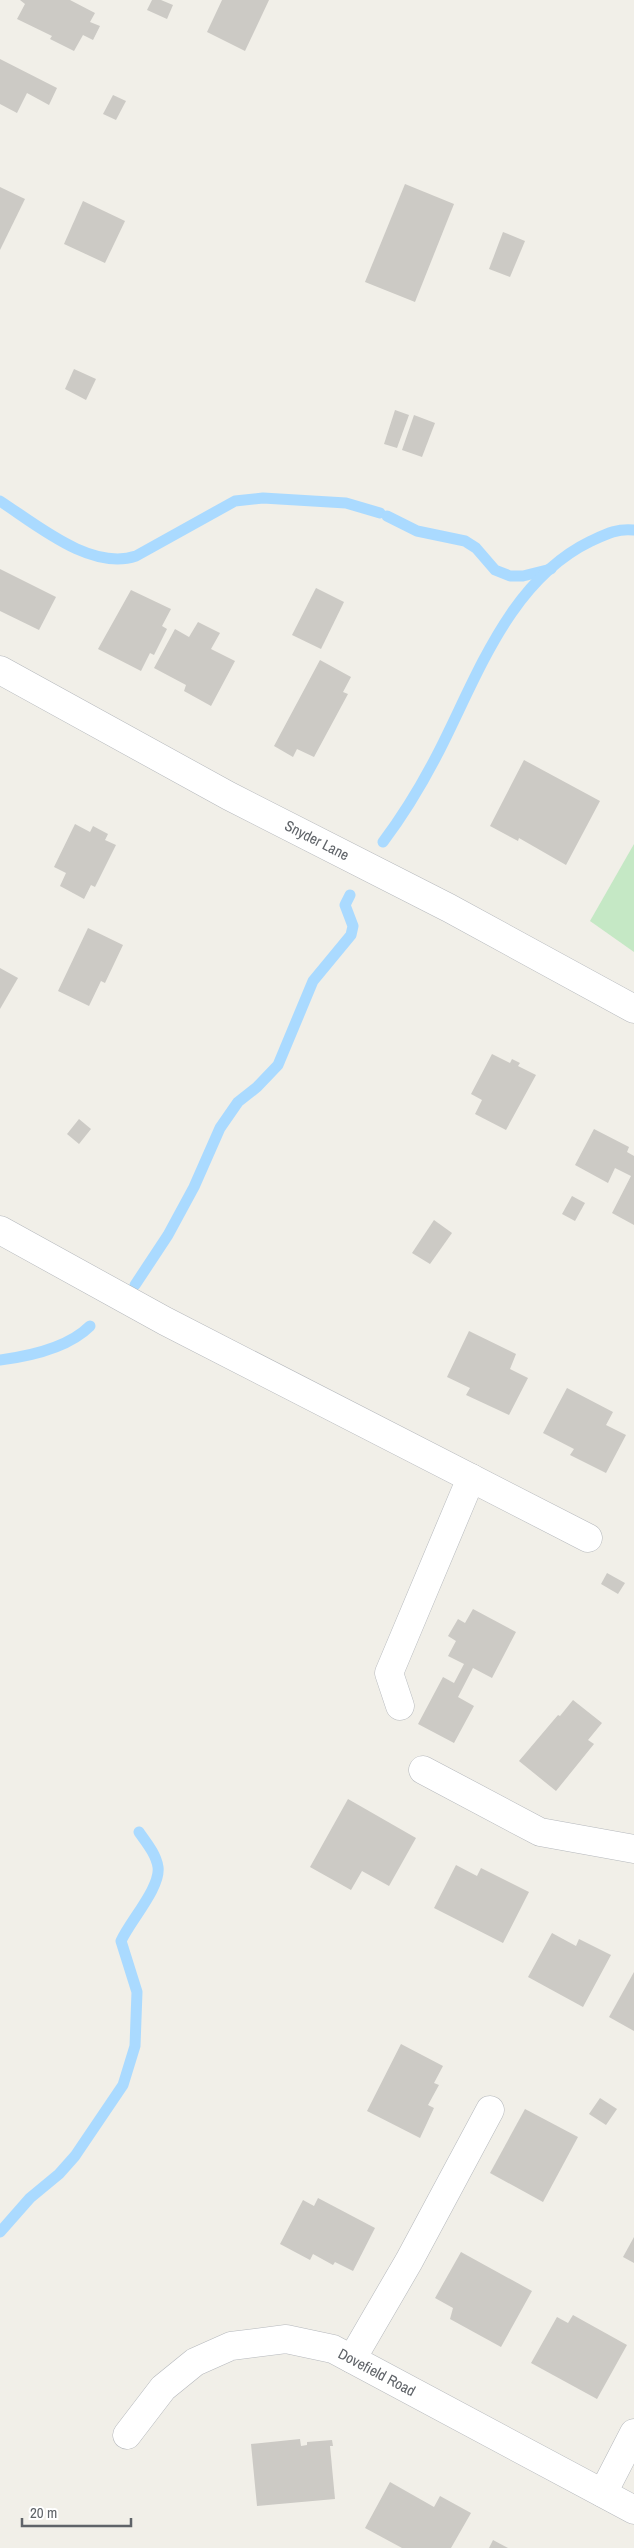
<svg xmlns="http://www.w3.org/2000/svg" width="634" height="2548" viewBox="0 0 634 2548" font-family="'Archivo Narrow',sans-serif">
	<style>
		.green { fill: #c5e8c5 }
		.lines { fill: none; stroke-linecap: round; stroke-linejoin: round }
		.stream { stroke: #aadaff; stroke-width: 11 }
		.building { fill: #cccac5 }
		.minor-casing { stroke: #b5b8bc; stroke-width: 29 }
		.minor { stroke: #fff; stroke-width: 28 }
		.labels { text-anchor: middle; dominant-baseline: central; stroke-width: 5; stroke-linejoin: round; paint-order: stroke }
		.street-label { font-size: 15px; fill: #5f6368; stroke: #fff }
	</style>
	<rect width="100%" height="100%" fill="#f1efe8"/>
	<path class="green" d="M634 844V952L590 921Z"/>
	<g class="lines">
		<g class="stream">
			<path d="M0 501C37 525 91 571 136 556L235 501 263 498 346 503 380 513"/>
			<path d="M387 516 417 531 465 541 476 548 495 570 510 576H523L551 569"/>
			<path d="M383 842C404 814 421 786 437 755 476 680 508 581 591 541 606 534 618 528 634 530"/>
			<path d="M135 1285 168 1235 194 1187 220 1128 238 1102 257 1087 278 1065 313 981 351 935 353 926 345 905 350 895"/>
			<path d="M0 1360C31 1356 68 1348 90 1326"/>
			<path d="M0 2232 30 2198 59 2174 75 2156 123 2085 135 2046 137 1992 121 1941C130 1921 161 1887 158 1867 156 1854 146 1842 139 1832"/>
		</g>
	</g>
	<g class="building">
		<path d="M20 0H70L95 13 90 22 100 26 93 40 83 35 74 51 50 39 52 36 17 19 25 4Z"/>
		<path d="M152 0H161L173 5 167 19 147 10Z"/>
		<path d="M222 0H269L245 51 207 32Z"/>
		<path d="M0 59 57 88 49 105 27 93 17 113 0 104Z"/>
		<path d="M113 95 126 101 116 120 103 114Z"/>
		<path d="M405 184 454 204 415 302 365 282Z"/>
		<path d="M0 187 25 199 0 250Z"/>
		<path d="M83 201 125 221 105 263 64 244Z"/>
		<path d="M503 232 525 241 510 277 489 269Z"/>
		<path d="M74 369 96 379 86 400 65 389Z"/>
		<path d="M395 410 409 415 397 448 384 444Z"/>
		<path d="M414 415 435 423 422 457 402 450Z"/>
		<path d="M0 569 56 597 39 630 0 611Z"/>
		<path d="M316 588 344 602 321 649 292 635Z"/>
		<path d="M131 590 171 609 162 626 167 629 154 655 150 653 141 671 98 649Z"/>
		<path d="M198 622 220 633 211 649 235 661 211 706 184 691 186 685 154 668 175 629 189 637Z"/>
		<path d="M320 660 351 677 343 692 348 694 314 757 297 749 293 757 274 746Z"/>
		<path d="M524 760 600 801 566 865 519 838 518 841 490 826Z"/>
		<path d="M75 824 90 832 93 826 108 834 105 840 116 845 95 887 91 885 84 899 60 886 66 873 54 867Z"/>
		<path d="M88 928 123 945 105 983 101 981 89 1006 58 991Z"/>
		<path d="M0 968 18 978 0 1009Z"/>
		<path d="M492 1054 510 1063 512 1059 520 1063 518 1066 536 1075 506 1130 475 1114 482 1100 471 1094Z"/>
		<path d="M79 1119 91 1129 79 1144 67 1134Z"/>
		<path d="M594 1129 629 1147 627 1152 634 1156V1225L612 1213 631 1176 615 1168 608 1183 575 1165Z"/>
		<path d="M572 1196 585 1203 575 1221 562 1214Z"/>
		<path d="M434 1220 452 1233 430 1264 412 1253Z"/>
		<path d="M469 1331 516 1354 510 1369 528 1378 509 1415 466 1395 470 1388 447 1377Z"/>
		<path d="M567 1388 613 1412 606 1425 626 1435 606 1473 570 1455 574 1449 543 1433Z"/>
		<path d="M607 1573 625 1583 618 1594 601 1584Z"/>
		<path d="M473 1609 516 1632 492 1678 473 1668 458 1697 474 1706 454 1743 418 1724 443 1677 454 1683 464 1664 448 1656 456 1641 448 1636 458 1619 465 1623Z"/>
		<path d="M573 1700 602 1723 588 1740 594 1744 556 1791 519 1761 558 1715 560 1716Z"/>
		<path d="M348 1799 416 1838 389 1886 362 1871 351 1890 310 1867Z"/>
		<path d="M456 1865 477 1876 481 1868 529 1892 503 1943 434 1908Z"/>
		<path d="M552 1933 576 1946 579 1939 611 1955 583 2007 528 1977Z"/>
		<path d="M634 1972V2031L609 2017Z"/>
		<path d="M401 2044 443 2066 434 2083 439 2085 428 2105 434 2108 420 2138 367 2111Z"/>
		<path d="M600 2098 617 2109 606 2125 589 2114Z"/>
		<path d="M525 2109 578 2137 543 2202 490 2173Z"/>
		<path d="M318 2198 375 2228 353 2271 335 2262 333 2265 313 2254 310 2260 280 2244 303 2200 314 2206Z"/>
		<path d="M634 2237V2263L623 2257Z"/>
		<path d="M461 2252 532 2291 501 2347 450 2319 453 2308 435 2298Z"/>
		<path d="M573 2315 627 2345 597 2399 531 2363 557 2317 568 2323Z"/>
		<path d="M300 2439 301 2446 307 2445V2442L332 2440 333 2446H330L335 2499 257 2506 251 2444Z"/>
		<path d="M390 2482 434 2507 440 2496 471 2513 451 2548H402L365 2528Z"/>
		<path d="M493 2540 508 2548H489Z"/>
	</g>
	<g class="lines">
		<g class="minor-casing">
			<g id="minor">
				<path d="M0 670 229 796 449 908 634 1009"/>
				<path d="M0 1230 165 1321 588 1538"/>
				<path d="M400 1706 389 1673 471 1478"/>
				<path d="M423 1770 540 1832 634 1849"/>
				<path d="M352 2359 409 2261 490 2110"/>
				<path d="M127 2435 163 2388 195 2362 231 2346 286 2339 333 2349 634 2510"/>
				<path d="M603 2493 634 2433"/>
			</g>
		</g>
		<use href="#minor" class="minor"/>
	</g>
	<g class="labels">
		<g class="street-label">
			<text transform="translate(317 840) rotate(27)">Snyder Lane</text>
			<text transform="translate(377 2372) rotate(28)">Dovefield Road</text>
		</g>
	</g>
	<path d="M22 2518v8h109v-8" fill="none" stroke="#5f6368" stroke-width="2.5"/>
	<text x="30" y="2518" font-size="15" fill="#5f6368" stroke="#ffffff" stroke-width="4" paint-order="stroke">20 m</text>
</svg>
